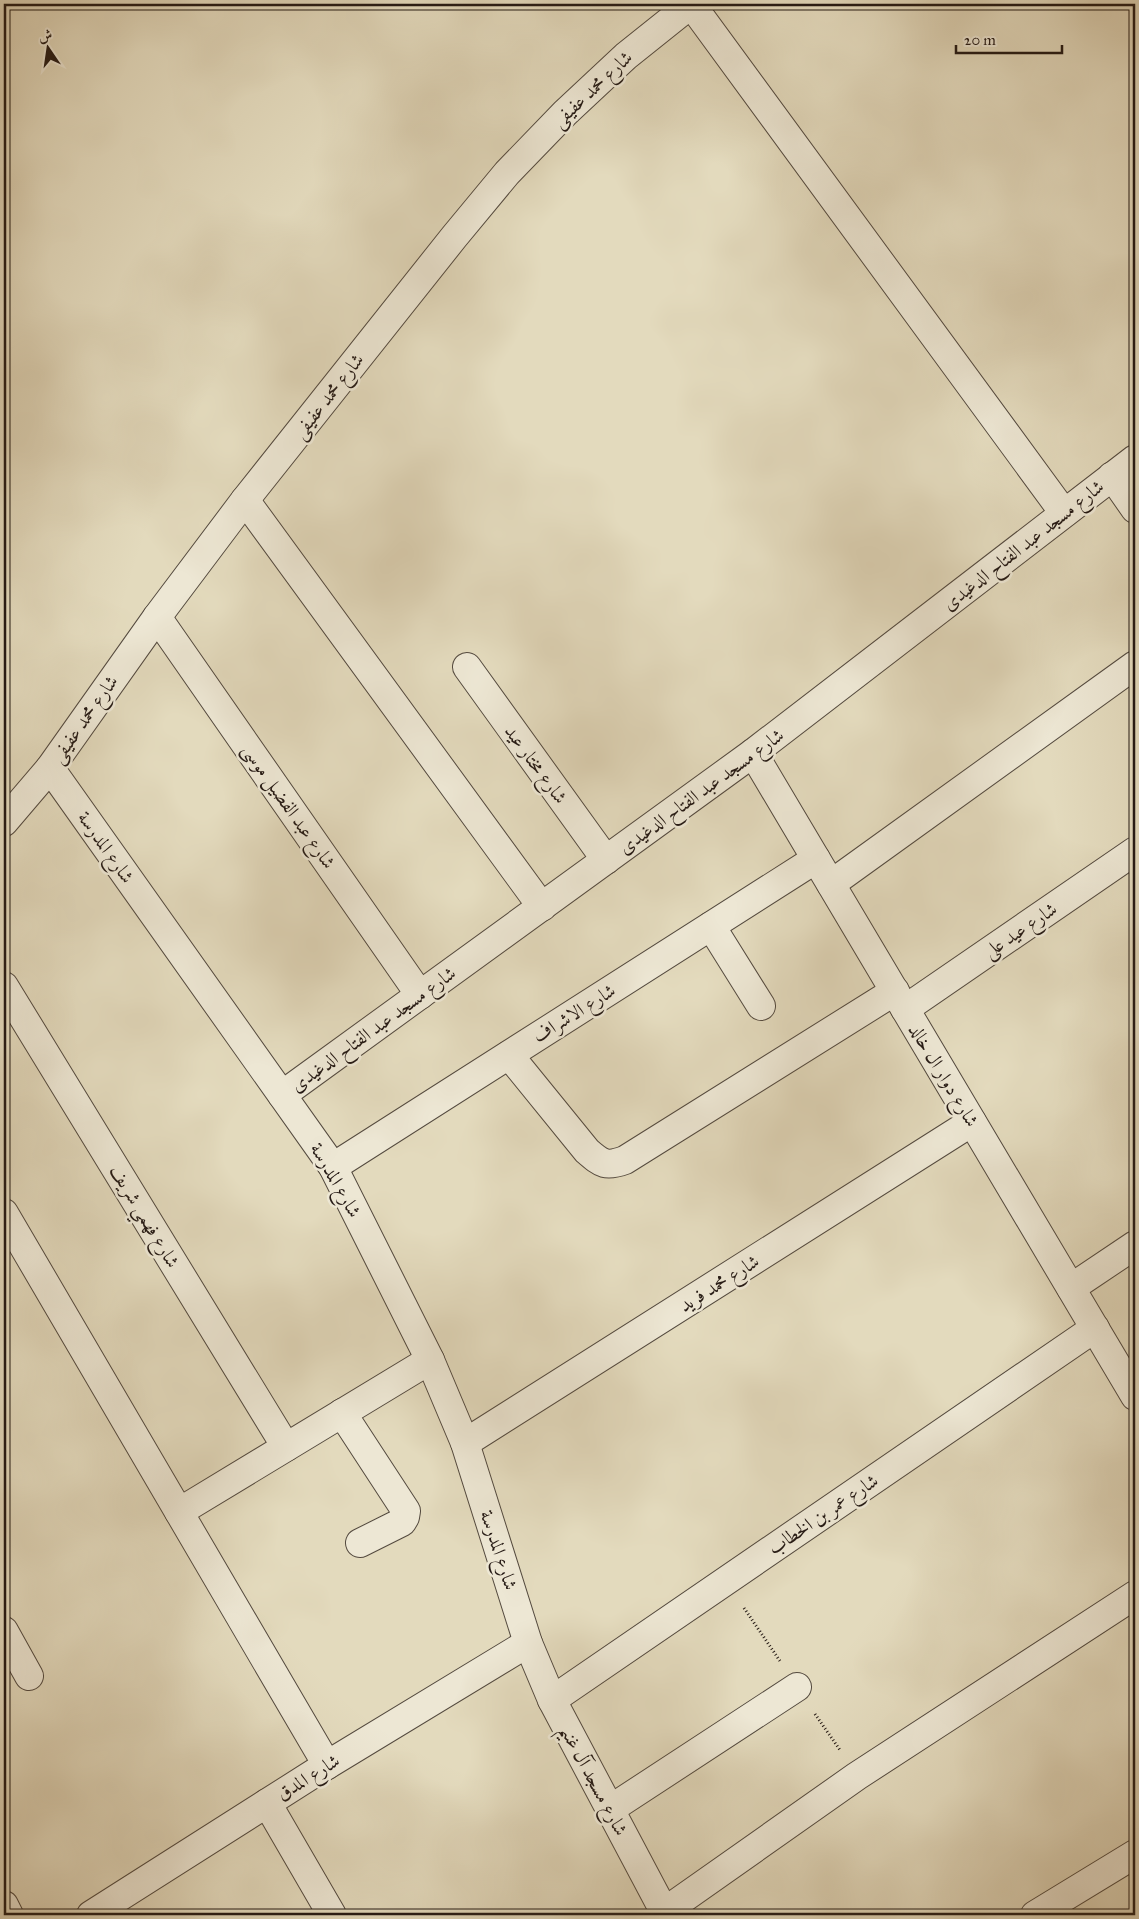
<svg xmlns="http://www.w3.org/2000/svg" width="1139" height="1919" viewBox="0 0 1139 1919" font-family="'IM FELL Great Primer',Amiri,serif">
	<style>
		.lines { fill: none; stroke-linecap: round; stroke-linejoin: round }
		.minor-casing { stroke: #544a3f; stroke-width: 30 }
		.path { stroke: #251a15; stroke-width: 3; stroke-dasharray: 1 2.5; stroke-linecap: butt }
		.minor { stroke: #ede7d4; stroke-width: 28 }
		.labels { text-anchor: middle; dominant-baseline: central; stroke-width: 5; stroke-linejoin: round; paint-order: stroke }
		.street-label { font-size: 19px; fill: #251a15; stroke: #ede7d4 }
	</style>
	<rect width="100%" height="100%" fill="#e3dabd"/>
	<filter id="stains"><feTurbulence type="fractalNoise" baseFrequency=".004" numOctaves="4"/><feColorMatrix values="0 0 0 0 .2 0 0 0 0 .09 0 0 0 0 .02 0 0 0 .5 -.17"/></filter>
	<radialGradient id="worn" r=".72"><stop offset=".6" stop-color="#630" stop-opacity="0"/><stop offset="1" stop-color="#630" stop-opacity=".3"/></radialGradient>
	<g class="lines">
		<g class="minor-casing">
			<g id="minor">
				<path d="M691 4 1064 513"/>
				<path d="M1112 476 1135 509"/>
				<path d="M245 500 542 907"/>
				<path d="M157 617 420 995"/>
				<path d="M467 667 606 860"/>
				<path d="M753 753 1135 1396"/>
				<path d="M50 768 333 1167 430 1360 465 1443 528 1643 552 1700 666 1915"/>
				<path d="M4 822 50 768 157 617 245 500 454 237 507 173 565 113 626 56 691 4"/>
				<path d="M831 884 1135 665"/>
				<path d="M711 926 761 1006"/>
				<path d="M4 986 286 1447"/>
				<path d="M905 1009 1135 851"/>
				<path d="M509 1055 587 1151C602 1164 606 1167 625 1160L895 991"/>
				<path d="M282 1095 753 753 1135 459"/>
				<path d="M333 1167 816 859"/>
				<path d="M4 1213 327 1765"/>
				<path d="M1071 1288 1135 1245"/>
				<path d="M342 1413 406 1511 405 1517 402 1522 360 1543"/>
				<path d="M465 1443 972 1122"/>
				<path d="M179 1512 430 1360"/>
				<path d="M4 1631 29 1676"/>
				<path d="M552 1700 1095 1328"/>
				<path d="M267 1803 332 1915"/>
				<path d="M609 1810 797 1687"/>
				<path d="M4 1905 9 1915"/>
				<path d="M664 1912 857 1776 1135 1595"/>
				<path d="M91 1915 327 1765 528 1643"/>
				<path d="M1035 1915 1135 1854"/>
			</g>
		</g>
		<g class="path">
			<path d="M744 1608 780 1661"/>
			<path d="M815 1714 840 1750"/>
		</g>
		<use href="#minor" class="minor"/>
	</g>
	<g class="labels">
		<g class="street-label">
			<text transform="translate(592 89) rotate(-43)">شارع محمد عفيفى</text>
			<text transform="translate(328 396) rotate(-52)">شارع محمد عفيفى</text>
			<text transform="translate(1023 545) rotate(-38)">شارع مسجد عبد الفتاح الدغيدى</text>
			<text transform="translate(84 719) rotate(-55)">شارع محمد عفيفى</text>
			<text transform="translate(536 764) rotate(54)">شارع مختار عيد</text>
			<text transform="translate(701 791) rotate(-36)">شارع مسجد عبد الفتاح الدغيدى</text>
			<text transform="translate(289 806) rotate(55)">شارع عبد الفضيل موسى</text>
			<text transform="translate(106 847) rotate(55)">شارع المدرسة</text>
			<text transform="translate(1020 930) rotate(-34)">شارع عيد على</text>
			<text transform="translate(574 1013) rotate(-32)">شارع الاشراف</text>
			<text transform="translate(373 1029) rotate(-36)">شارع مسجد عبد الفتاح الدغيدى</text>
			<text transform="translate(944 1075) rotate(59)">شارع دوار ال خالد</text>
			<text transform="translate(336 1180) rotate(60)">شارع المدرسة</text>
			<text transform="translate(145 1216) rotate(59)">شارع فهمي شريف</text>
			<text transform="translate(719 1283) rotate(-32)">شارع محمد فريد</text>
			<text transform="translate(823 1514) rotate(-34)">شارع عمر بن الخطاب</text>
			<text transform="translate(499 1550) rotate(72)">شارع المدرسة</text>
			<text transform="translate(308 1777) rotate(-32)">شارع المدق</text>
			<text transform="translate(594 1780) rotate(62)">شارع مسجد آل غنيم</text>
		</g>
	</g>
	<rect width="1139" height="1919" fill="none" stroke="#e3dabd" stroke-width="20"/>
	<rect x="5" y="5" width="1129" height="1909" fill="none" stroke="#251a15" stroke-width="2.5"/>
	<rect x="10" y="10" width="1119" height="1899" fill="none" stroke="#251a15"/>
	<g transform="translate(48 48) rotate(347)" stroke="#ede7d4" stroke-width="4" paint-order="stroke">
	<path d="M0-4L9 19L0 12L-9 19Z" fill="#251a15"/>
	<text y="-8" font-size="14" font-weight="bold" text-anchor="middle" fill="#251a15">ش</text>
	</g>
	<path d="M956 45v8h106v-8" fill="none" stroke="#251a15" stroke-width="2.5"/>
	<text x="964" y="45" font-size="15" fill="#251a15" stroke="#ede7d4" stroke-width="4" paint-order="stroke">20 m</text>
	<rect width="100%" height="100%" filter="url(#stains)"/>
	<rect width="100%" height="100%" fill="url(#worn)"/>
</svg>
